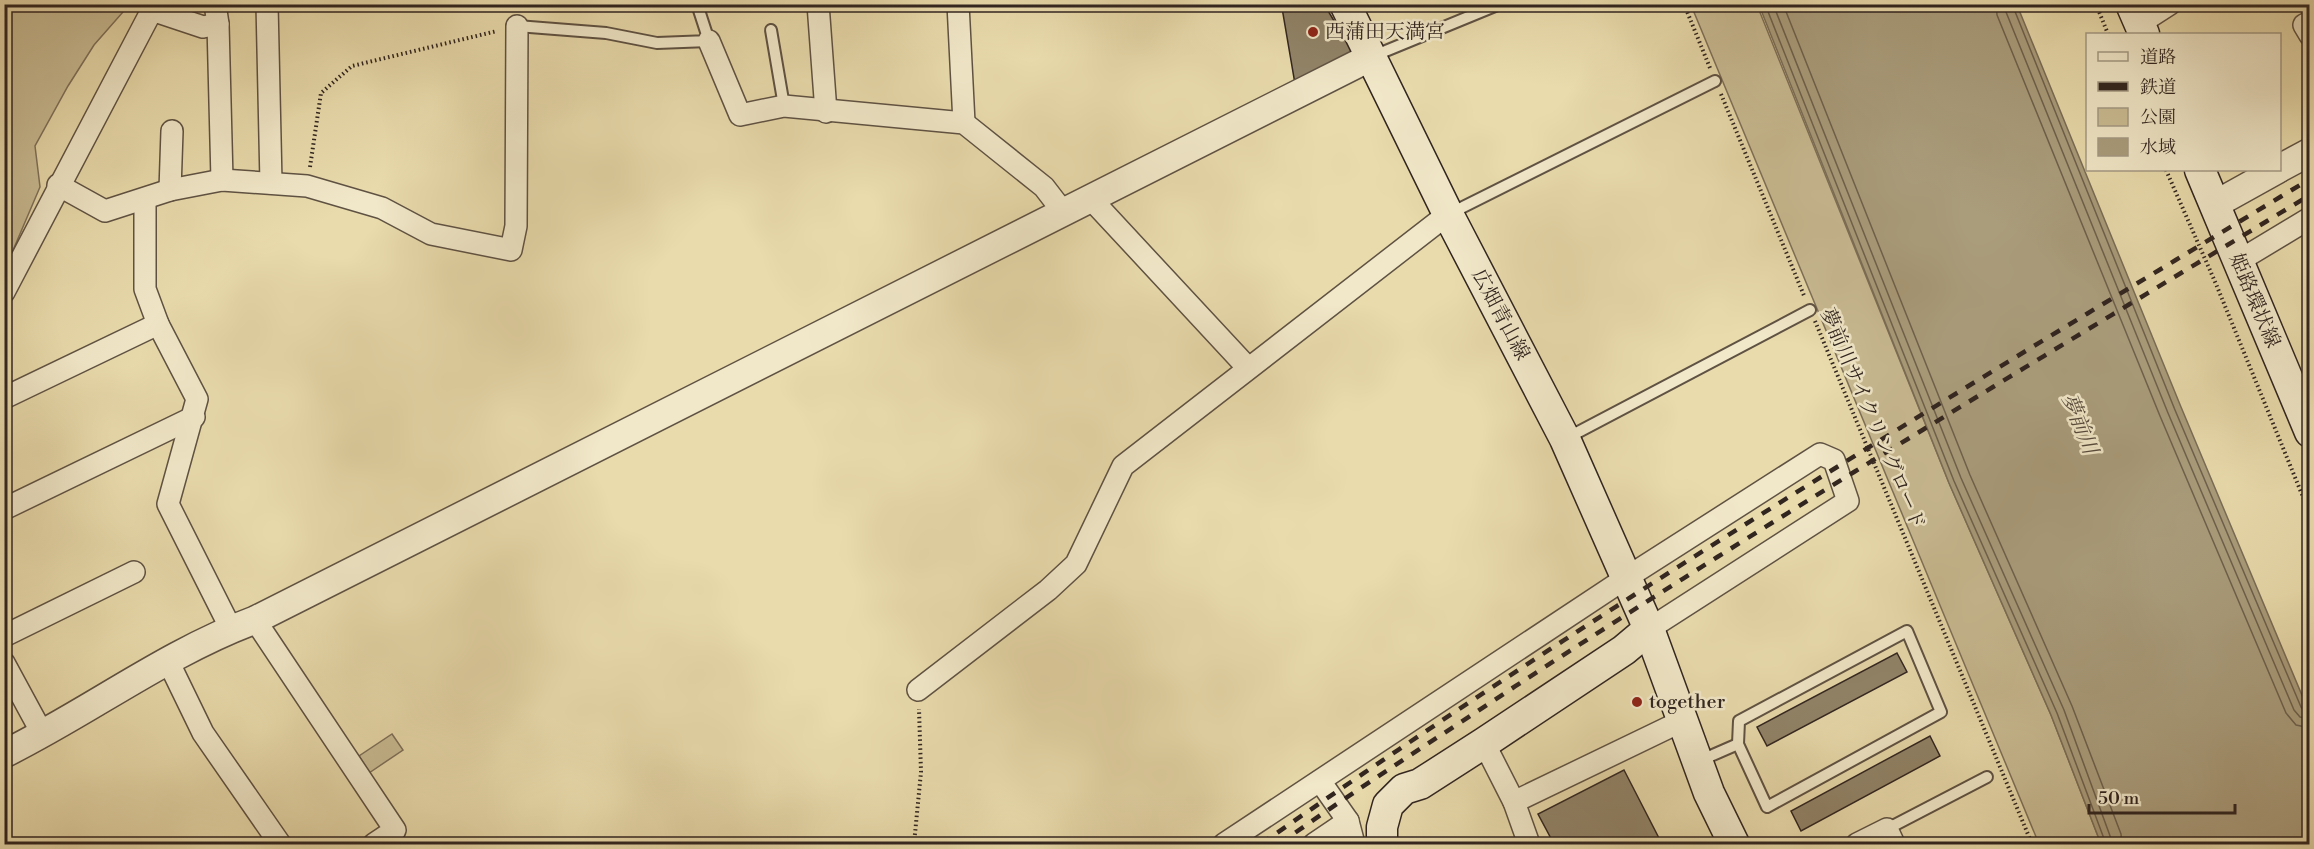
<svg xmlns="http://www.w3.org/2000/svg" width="2314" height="849" viewBox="0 0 2314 849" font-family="'Libre Bodoni','Noto Serif JP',serif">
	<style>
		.green { fill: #cabc94; stroke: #7e705a; stroke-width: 1.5 }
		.water { fill: #aa9d7c; stroke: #7a6d57; stroke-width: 1.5 }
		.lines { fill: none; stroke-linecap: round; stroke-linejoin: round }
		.shore { stroke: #6e614e; stroke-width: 1.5 }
		.building { fill: #918469; stroke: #312520; stroke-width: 1.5 }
		.service-casing { stroke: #5f5243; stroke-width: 14 }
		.minor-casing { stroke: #5f5243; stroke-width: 24 }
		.tertiary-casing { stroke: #5f5243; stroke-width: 30 }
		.secondary-casing { stroke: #312520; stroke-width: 33 }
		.path { stroke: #312520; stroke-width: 4; stroke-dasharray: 1.5 3; stroke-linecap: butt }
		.service { stroke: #f1e8c9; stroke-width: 10 }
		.minor { stroke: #f1e8c9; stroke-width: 21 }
		.tertiary { stroke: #f1e8c9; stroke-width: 27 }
		.secondary { stroke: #f1e8c9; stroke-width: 30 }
		.rail { stroke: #312520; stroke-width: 4.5; stroke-dasharray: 10 10; stroke-linecap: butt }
		.poi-dot { fill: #8f2418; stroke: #f1e8c9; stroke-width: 2 }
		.labels { text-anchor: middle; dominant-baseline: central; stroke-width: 5; stroke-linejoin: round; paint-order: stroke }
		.poi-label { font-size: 20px; fill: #312520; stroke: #f1e8c9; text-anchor: start }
		.street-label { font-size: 20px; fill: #312520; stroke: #f1e8c9 }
		.water-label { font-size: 21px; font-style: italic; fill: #55493c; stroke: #f1e8c9 }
	</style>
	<rect width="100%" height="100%" fill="#e9dbac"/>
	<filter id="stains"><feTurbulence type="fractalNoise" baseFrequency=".00333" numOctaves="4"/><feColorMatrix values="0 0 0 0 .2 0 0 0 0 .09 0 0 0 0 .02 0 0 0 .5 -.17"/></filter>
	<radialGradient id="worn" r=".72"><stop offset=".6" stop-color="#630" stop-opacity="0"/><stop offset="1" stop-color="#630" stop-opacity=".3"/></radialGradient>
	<g class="green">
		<path d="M5 5H124L123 12 94 45 68 86 35 146 40 187 5 269Z"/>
		<path d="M1691 5H1757L1949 483 2051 715 2101 844H2039Z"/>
		<path d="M392 734 403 750 369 773 359 756Z"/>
	</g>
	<path class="water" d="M1759 5H2017L2181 407 2309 712V844H2101L2051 715 1949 483Z"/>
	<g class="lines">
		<g class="shore">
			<path d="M1765 4 1954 481 2057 713 2106 844"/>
			<path d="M1773 4 1961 478 2064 710 2113 844"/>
			<path d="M1783 4 1970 475 2072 706 2121 834 2122 844"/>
			<path d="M1996 4 1997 15 2160 416 2286 713 2296 725 2310 728"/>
			<path d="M2005 4 2006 12 2168 413 2294 710 2300 717 2310 719"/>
			<path d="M2012 4 2175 410 2301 707 2304 711H2310"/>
		</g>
	</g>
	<g class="building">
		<path d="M1289 4H1324L1355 56 1295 84 1282 8Z"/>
		<path d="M1897 653 1907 672 1767 746 1757 727Z"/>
		<path d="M1930 736 1940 756 1801 831 1791 811Z"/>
		<path d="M1624 770 1662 844H1554L1538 814Z"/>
	</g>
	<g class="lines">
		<g class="service-casing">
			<g id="service">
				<path d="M517 26 606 33 657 43 709 41 697 4"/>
				<path d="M771 30 784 106"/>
				<path d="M1371 57 1500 4"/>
				<path d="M1451 213 1715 81"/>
				<path d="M1565 439 1810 310"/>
				<path d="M1907 631 1941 712 1767 807 1738 744 1739 721Z"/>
				<path d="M1699 761 1738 744"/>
				<path d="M1887 829 1987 777"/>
			</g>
		</g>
		<g class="minor-casing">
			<g id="minor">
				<path d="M215 4 218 24 222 180"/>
				<path d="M267 4 271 183"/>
				<path d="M818 4 826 112"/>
				<path d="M958 4 964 123"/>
				<path d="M2310 22 2304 25 2310 35"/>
				<path d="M2139 24 2170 4"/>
				<path d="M709 41 740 115 784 106 964 123 1044 187 1064 213"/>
				<path d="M58 185 105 211 170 190 222 180 307 186 382 208 431 234 511 250 516 226 517 26"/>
				<path d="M170 190 172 131"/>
				<path d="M1091 199 1248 368"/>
				<path d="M145 200V289L158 324 197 399 168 504 231 629"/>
				<path d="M2237 262 2310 218"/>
				<path d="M4 292 152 10 203 27 218 24"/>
				<path d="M4 398 158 324"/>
				<path d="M4 509 194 417"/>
				<path d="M255 620 395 830 374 844"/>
				<path d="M4 636 134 572"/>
				<path d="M168 661 203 733 280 844"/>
				<path d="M4 663 43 735"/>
				<path d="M918 690 1048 590 1076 564 1123 466 1448 214"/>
				<path d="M1484 743 1514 802 1529 844"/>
				<path d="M1320 781 1348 821 1354 844"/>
				<path d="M1514 802 1684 720"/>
				<path d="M1224 844 1626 578 1820 454 1834 460 1848 501 1649 629"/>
				<path d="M1314 844 1348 821"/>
				<path d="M1857 844 1887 829 1894 844"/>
			</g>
		</g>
		<g class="tertiary-casing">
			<g id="tertiary">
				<path d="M2280 168 2310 152"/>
				<path d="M2214 205 2277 170"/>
				<path d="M4 754C89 712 166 653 255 620L1371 57"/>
			</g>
		</g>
		<g class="secondary-casing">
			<g id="secondary">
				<path d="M1345 4 1448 214 1565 439 1649 629 1709 793 1734 844"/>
				<path d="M2131 4 2144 34"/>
				<path d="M2200 170 2310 432"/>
				<path d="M1382 844V827L1388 805 1404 789 1420 784 1484 743 1624 650 1649 629"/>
			</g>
		</g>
		<g class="path">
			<path d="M1684 4 1710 68"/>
			<path d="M2096 4 2108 34"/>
			<path d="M1721 94 1805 298"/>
			<path d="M310 167 321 93 352 66 497 31"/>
			<path d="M2166 170 2216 284 2310 514"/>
			<path d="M1815 321 2032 844"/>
			<path d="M914 844 921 772 919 709"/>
		</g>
		<use href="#service" class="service"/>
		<use href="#minor" class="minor"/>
		<use href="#tertiary" class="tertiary"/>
		<use href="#secondary" class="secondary"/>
		<g class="rail">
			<path d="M1261 844C1600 607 1955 393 2310 179"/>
			<path d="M1279 844C1354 791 1431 742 1508 691 1771 519 2041 358 2310 195"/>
		</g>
	</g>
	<g class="poi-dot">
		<circle cx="1313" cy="32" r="6"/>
		<circle cx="1637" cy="702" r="6"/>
	</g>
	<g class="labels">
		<g class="poi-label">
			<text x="1325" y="32">西蒲田天満宮</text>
			<text x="1649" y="702">together</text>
		</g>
		<g class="street-label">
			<text transform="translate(2254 301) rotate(67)">姫路環状線</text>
			<text transform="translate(1500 315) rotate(62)">広畑青山線</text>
			<text transform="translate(1872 419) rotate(67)">夢前川サイクリングロード</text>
		</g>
		<g class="water-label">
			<text transform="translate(2079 424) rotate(68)">夢前川</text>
		</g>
	</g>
	<rect width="2314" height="849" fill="none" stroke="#e9dbac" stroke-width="24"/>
	<rect x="6" y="6" width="2302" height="837" fill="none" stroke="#312520" stroke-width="3"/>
	<rect x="12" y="12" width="2290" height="825" fill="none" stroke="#312520" stroke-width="1.5"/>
	<rect x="2086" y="33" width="195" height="138" fill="#f1e8c9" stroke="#a49a85" stroke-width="1.5"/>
	<rect x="2098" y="52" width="30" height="9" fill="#f1e8c9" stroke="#a49a85" stroke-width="1.5"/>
	<text x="2140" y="63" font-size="18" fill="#312520">道路</text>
	<rect x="2098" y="82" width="30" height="9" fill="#312520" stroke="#a49a85" stroke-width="1.5"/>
	<text x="2140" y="93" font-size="18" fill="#312520">鉄道</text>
	<rect x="2098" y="108" width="30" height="18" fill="#cabc94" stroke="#a49a85" stroke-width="1.5"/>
	<text x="2140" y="123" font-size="18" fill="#312520">公園</text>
	<rect x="2098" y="138" width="30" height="18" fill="#aa9d7c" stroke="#a49a85" stroke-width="1.5"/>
	<text x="2140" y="153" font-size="18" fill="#312520">水域</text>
	<path d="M2089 804v9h146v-9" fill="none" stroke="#312520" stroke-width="3"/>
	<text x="2098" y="804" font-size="18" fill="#312520" stroke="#f1e8c9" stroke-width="4.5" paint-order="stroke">50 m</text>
	<rect width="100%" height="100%" filter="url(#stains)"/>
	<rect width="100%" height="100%" fill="url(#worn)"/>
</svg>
